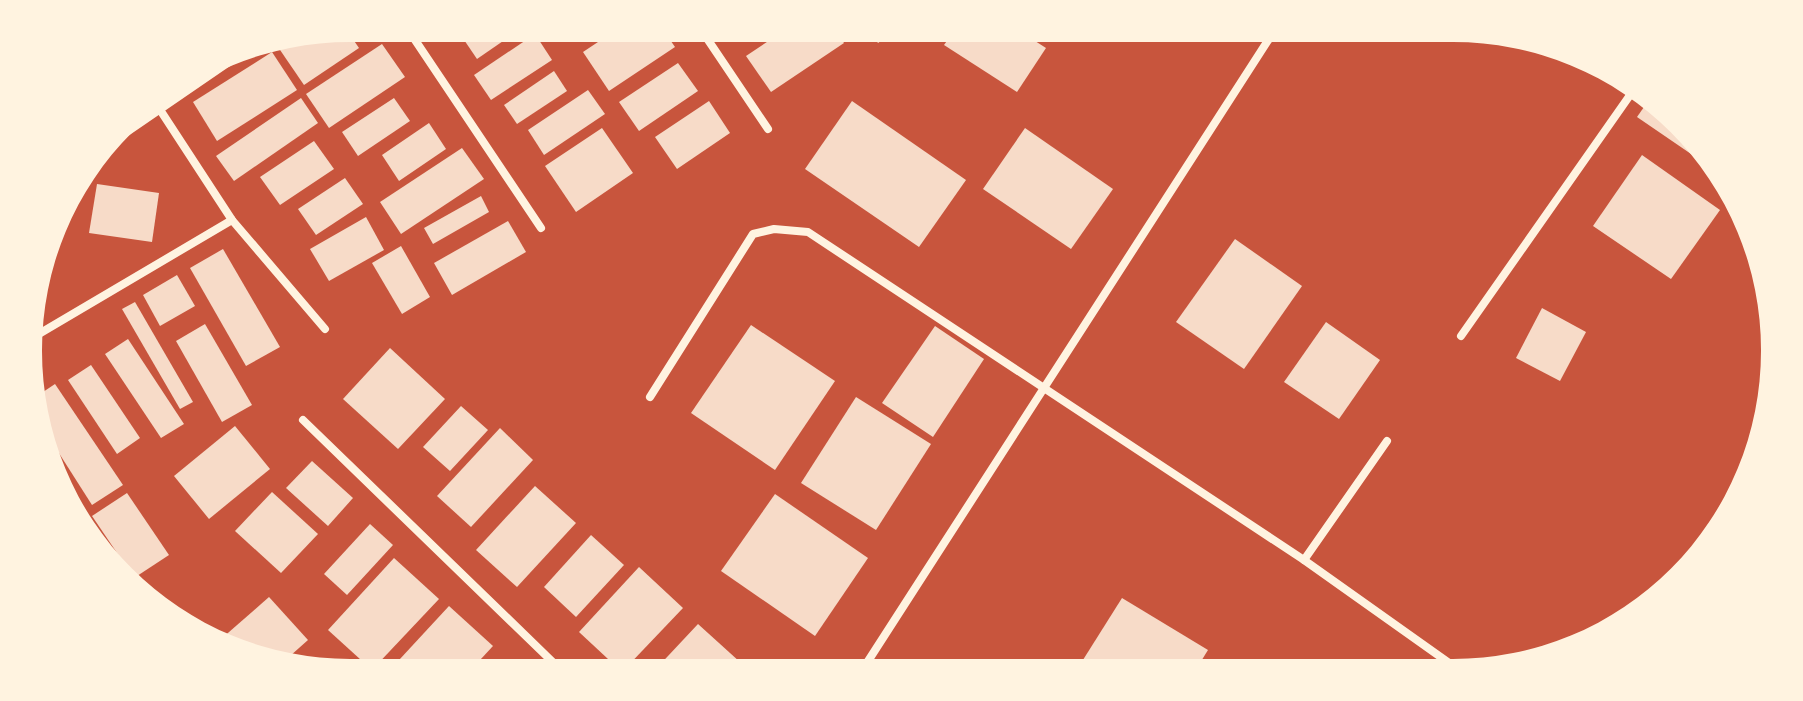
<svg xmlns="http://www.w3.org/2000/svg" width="1803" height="701" viewBox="0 0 1803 701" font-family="'IBM Plex Serif',serif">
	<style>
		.building { fill: #f7dbc8 }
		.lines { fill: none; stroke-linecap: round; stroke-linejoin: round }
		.minor { stroke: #fff3e0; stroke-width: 8 }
	</style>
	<rect width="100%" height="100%" fill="#c8553d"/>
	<g class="building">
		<path d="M456 28H522L477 59Z"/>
		<path d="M569 28H598L578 42Z"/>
		<path d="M619 28H662L675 47 609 91 583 52Z"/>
		<path d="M788 28H834L844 43 771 92 746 56Z"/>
		<path d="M868 28H900L878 43Z"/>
		<path d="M956 28H1015L1046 48 1017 92 944 45Z"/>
		<path d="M346 29 359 48 304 85 278 47 292 38Z"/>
		<path d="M535 34 552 60 491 100 474 75Z"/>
		<path d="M382 44 405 77 329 128 306 94Z"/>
		<path d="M272 52 297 90 217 141 193 102Z"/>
		<path d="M678 63 698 91 639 131 619 102Z"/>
		<path d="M554 71 567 91 517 124 504 105Z"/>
		<path d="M588 90 605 114 544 155 528 130Z"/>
		<path d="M1651 97 1714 169H1713L1637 117Z"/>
		<path d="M301 98 318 123 234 181 216 156Z"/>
		<path d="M394 98 410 121 358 156 342 132Z"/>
		<path d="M709 101 730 133 677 169 655 137Z"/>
		<path d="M852 101 966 180 919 247 805 169Z"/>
		<path d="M429 123 446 149 399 181 382 155Z"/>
		<path d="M602 128 633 173 576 212 545 166Z"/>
		<path d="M1025 128 1113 189 1071 249 983 189Z"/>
		<path d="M314 141 334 169 280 205 260 177Z"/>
		<path d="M462 148 484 179 401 234 380 202Z"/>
		<path d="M1642 155 1720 210 1671 279 1593 226Z"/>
		<path d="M345 178 363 204 316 235 298 209Z"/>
		<path d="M97 184 159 193 152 242 89 233Z"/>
		<path d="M481 196 489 212 433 244 424 228Z"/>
		<path d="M366 217 384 250 329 281 310 249Z"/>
		<path d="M508 221 526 252 452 295 434 263Z"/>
		<path d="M1235 239 1302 286 1244 369 1176 322Z"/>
		<path d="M401 246 430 297 402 314 372 263Z"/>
		<path d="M223 249 280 347 246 366 190 268Z"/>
		<path d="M177 275 195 306 160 326 143 295Z"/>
		<path d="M135 302 193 402 180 409 122 309Z"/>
		<path d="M1542 308 1586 332 1560 381 1516 358Z"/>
		<path d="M1326 322 1380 360 1339 419 1284 382Z"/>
		<path d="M205 324 252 405 222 422 176 341Z"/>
		<path d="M751 325 835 381 775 470 691 413Z"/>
		<path d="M935 326 984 359 933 437 882 403Z"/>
		<path d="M128 339 184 424 161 438 105 354Z"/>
		<path d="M390 348 445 399 398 449 343 399Z"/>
		<path d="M91 365 140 438 117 454 68 380Z"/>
		<path d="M55 384 123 485 92 505 34 414V398Z"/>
		<path d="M856 397 931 444 876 530 801 483Z"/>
		<path d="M461 406 488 430 450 471 423 447Z"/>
		<path d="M235 426 270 469 209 519 174 476Z"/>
		<path d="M500 428 533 460 471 527 437 496Z"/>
		<path d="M312 461 353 498 328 526 286 488Z"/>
		<path d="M535 486 576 523 517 587 476 550Z"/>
		<path d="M272 492 318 534 281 573 235 531Z"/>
		<path d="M127 493 169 555 134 578 92 516Z"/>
		<path d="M775 494 868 558 815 636 721 571Z"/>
		<path d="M370 524 393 545 347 595 324 574Z"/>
		<path d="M591 535 624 565 576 617 544 587Z"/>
		<path d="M394 558 439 599 372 670 328 630Z"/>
		<path d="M639 567 683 608 622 672 579 632Z"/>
		<path d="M269 597 308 640 281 664 267 662 221 639Z"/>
		<path d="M1122 598 1208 650 1195 671H1076Z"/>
		<path d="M449 606 493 646 468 673H387Z"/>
		<path d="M698 624 751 672H653Z"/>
	</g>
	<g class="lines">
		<g class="minor">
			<path d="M407 28 541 228"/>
			<path d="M700 28 768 129"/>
			<path d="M153 99 232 220 325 329"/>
			<path d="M108 145 255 44"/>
			<path d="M1461 336 1635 88"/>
			<path d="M32 338 232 220"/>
			<path d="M650 397 753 234 774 229 808 232 1304 560 1459 670"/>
			<path d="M303 420 563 672"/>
			<path d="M1304 560 1387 441"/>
			<path d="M861 672 1276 28"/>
		</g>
	</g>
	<path d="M0 0H1803V701H0ZM350 42H1453A308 308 0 0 1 1761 350V351A308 308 0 0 1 1453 659H350A308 308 0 0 1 42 351V350A308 308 0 0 1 350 42Z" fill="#fff3e0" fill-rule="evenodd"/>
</svg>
